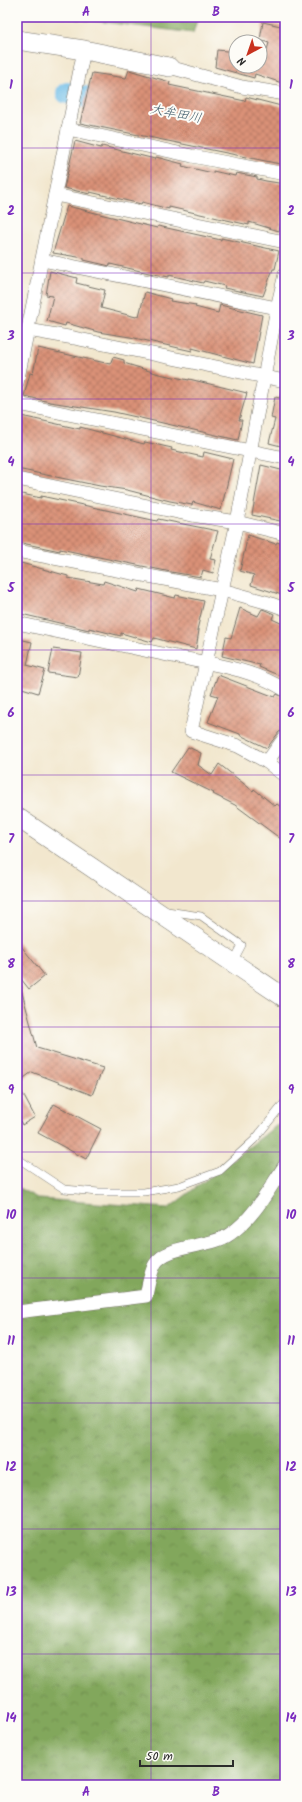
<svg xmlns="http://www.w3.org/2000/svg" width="302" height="1802" viewBox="0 0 302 1802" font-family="Kalam,'Klee One',sans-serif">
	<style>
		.forest { fill: url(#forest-crowns); stroke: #566944 }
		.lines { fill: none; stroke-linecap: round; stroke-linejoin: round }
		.river { stroke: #6ebde8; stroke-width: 22 }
		.building { fill: url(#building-cross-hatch) }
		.lane-casing { stroke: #716d64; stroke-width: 8 }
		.street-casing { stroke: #716d64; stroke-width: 14 }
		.secondary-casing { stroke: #716d64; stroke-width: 20 }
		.lane { stroke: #fff; stroke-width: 7 }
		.street { stroke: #fff; stroke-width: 13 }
		.secondary { stroke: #fff; stroke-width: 19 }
		.grid { fill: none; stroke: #7b2cbf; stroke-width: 1; stroke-opacity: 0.55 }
		.labels { text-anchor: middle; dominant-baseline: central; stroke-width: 4; stroke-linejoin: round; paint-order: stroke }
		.water-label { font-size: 13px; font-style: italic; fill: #425e6d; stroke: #fdfcf7 }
		.neatline { fill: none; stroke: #7b2cbf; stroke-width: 1.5 }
		.grid-label { font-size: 13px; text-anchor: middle; font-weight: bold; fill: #7b2cbf }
	</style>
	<defs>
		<pattern id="forest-crowns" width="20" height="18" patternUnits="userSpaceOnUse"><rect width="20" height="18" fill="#82a75c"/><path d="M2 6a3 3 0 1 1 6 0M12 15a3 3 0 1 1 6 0" fill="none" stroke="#6b884c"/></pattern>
		<pattern id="building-cross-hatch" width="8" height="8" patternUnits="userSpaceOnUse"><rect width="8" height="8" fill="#da9177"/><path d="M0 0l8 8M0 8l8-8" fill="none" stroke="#b17762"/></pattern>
	</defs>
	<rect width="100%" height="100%" fill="#fdfcf7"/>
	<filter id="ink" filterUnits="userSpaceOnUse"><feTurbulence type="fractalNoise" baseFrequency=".025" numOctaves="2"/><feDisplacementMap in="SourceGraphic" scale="8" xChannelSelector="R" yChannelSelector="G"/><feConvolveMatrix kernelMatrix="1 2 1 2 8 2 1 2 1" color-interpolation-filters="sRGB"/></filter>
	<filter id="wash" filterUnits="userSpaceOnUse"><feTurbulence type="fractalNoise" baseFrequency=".012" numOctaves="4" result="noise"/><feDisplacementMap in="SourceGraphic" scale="16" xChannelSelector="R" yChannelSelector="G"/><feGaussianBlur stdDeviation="0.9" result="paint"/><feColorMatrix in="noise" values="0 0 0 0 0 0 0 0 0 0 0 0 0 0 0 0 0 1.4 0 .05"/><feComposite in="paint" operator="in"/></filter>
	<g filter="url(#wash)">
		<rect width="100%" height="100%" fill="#f2e7ce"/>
		<g class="forest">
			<path d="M62 17H198L193 33Z"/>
			<path d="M285 1119V1785H17V1187L39 1199 169 1208Z"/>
		</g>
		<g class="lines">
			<path class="river" d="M67 93 114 103"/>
		</g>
		<g id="blocks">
			<g class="building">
				<path d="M263 22 285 27V42L280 63 285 65V74L282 83 255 74 254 78 215 67 217 50 236 52V66H262L269 43 260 40Z"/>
				<path d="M129 70 170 82 169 85 245 101 246 97 285 107V165L80 123 92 73 126 78Z"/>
				<path d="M75 141 101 148 102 146 155 159 156 157 183 164 182 166 213 173V171L235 176 236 173 257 177V179L266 181 285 184V209L279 231 249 222V225L169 207V209L142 202 141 204 90 192V194L64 188Z"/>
				<path d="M67 206 157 228 158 226 221 240V238L279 251 275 269H273L263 296 224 288 225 286 204 281 203 283 169 275V277L149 273 110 264V266L84 260V258L53 253Z"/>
				<path d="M50 271 77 278 76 283 105 290 101 308 136 317 137 315 139 316 145 292 171 299 170 301 196 305 195 307 218 313 220 305 262 315 253 364 192 348V351L130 337 98 332 66 323 65 326 47 321 53 296 46 295Z"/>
				<path d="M38 348 110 364 113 357 124 360V363L159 374 189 380V379L247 393 239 420H242L238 440 114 412 50 402 24 396 30 373 33 374Z"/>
				<path d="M281 393 285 394V447L269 443 275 419 271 418 275 397 280 398Z"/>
				<path d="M21 416 80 429V427L144 444 145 442 172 448 171 450 203 457 204 452 233 459 221 510 193 502 192 505 170 501 127 490 100 486 17 469V437Z"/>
				<path d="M261 465 285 471V522L252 515Z"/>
				<path d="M17 493 41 498V496L157 521 158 519 218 531 210 559 216 560 213 573 203 570 201 577 171 572 60 549V551L17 542Z"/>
				<path d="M248 535 276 544 277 542 285 545V596L251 585 254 575 240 571Z"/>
				<path d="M21 563 68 576V578L103 584 104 581 138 592 139 589 175 598 176 595 204 601 197 630H199L196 649 154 638 152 642 121 633V636L89 628V630L17 613V567H20Z"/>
				<path d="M240 608 258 616 262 609 265 610 274 614 272 619 285 625V678L259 667 260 665 222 656 226 637 231 638Z"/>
				<path d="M19 639 32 642 27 665 45 670 38 693 22 688 21 692 17 691V653Z"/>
				<path d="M53 649 82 653 78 677 48 673Z"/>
				<path d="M218 675 275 697 277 694 285 698V729L279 732 267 748 240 735V734L208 722 218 696 211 694Z"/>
				<path d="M188 747 201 753 198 765 212 775 219 764 253 791 254 789 275 806 277 804 285 810V842L235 805 213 794 214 793 171 772Z"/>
				<path d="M17 941 45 976 29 989 17 974Z"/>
				<path d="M17 985H20L37 1048 103 1068 92 1095 32 1072 17 1083 35 1117 22 1125 17 1114Z"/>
				<path d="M54 1104 101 1129 86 1159 38 1133Z"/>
			</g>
		</g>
	</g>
	<g filter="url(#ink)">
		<use href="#blocks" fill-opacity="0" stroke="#716d64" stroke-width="1"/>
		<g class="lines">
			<g class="lane-casing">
				<g id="lane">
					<path d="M167 911 201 916 242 945 233 962"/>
					<path d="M17 1158 64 1189 99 1192H144L179 1186 220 1171 254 1140 285 1102"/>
				</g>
			</g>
			<g class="street-casing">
				<g id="street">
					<path d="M169 67 242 87 285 94"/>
					<path d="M68 129 192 156 285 174"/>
					<path d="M55 195 285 242"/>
					<path d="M42 260 277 308 285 274"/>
					<path d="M277 308 237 522 191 731 238 746 267 762 285 776"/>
					<path d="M28 330 74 338 285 381"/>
					<path d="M17 383 84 50"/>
					<path d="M17 407 23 405 285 458"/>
					<path d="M17 479 192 515 237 522 285 534"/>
					<path d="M17 551 222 590 269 603 285 609"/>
					<path d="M17 623C69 634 120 645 172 656 211 664 251 668 285 690"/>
					<path d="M267 762 285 737"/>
					<path d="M17 1312 146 1296C148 1286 150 1273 155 1264 167 1244 211 1248 230 1234 254 1218 269 1189 285 1165"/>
				</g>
			</g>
			<g class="secondary-casing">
				<g id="secondary">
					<path d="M17 40 84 50 169 67"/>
					<path d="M17 817 285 998"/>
				</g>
			</g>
			<use href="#lane" class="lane"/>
			<use href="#street" class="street"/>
			<use href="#secondary" class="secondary"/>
		</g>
	</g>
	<path class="grid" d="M151 17V1785M17 148H285M17 273H285M17 399H285M17 524H285M17 650H285M17 775H285M17 901H285M17 1027H285M17 1152H285M17 1278H285M17 1403H285M17 1529H285M17 1654H285"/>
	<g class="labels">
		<g class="water-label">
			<text transform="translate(176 114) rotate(11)">大牟田川</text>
		</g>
	</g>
	<rect width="302" height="1802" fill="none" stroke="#fdfcf7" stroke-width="44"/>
	<g transform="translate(248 54) rotate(220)"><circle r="19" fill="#fdfcf7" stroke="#a9a8a5"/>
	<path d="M0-3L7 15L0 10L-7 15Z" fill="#c8321e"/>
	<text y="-6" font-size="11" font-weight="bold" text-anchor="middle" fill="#2b2b2b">N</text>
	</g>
	<path d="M140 1760v6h93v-6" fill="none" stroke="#2b2b2b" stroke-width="2"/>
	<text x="146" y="1760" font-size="12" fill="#2b2b2b" stroke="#fdfcf7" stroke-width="3" paint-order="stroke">50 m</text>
	<rect x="22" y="22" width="258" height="1758" class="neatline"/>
	<g class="grid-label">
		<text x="86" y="16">A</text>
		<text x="216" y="16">B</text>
		<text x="11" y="89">1</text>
		<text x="291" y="89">1</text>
		<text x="11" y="215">2</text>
		<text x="291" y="215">2</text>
		<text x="11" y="340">3</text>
		<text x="291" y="340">3</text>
		<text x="11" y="466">4</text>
		<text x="291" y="466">4</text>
		<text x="11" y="592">5</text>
		<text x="291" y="592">5</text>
		<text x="11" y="717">6</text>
		<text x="291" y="717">6</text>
		<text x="11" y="843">7</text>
		<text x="291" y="843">7</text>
		<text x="11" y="968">8</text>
		<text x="291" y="968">8</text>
		<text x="11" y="1094">9</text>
		<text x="291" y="1094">9</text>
		<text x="11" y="1219">10</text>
		<text x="291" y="1219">10</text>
		<text x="11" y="1345">11</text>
		<text x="291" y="1345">11</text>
		<text x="11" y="1471">12</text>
		<text x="291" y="1471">12</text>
		<text x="11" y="1596">13</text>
		<text x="291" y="1596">13</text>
		<text x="11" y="1722">14</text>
		<text x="291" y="1722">14</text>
		<text x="86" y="1796">A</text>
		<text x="216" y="1796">B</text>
	</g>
</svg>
